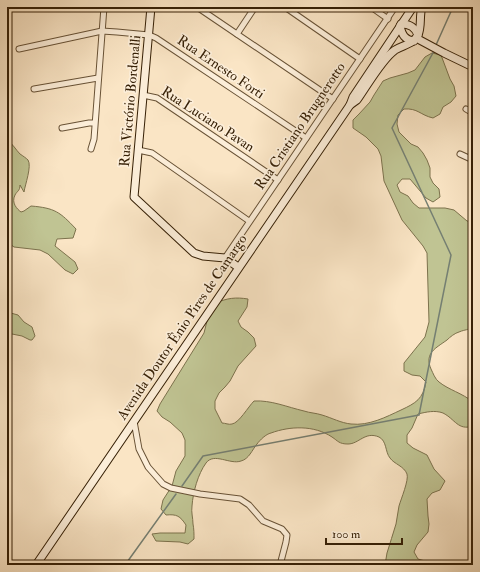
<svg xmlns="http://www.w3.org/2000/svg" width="480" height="572" viewBox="0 0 480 572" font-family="'IM FELL Double Pica',serif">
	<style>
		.green { fill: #c0c493; stroke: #7c724d }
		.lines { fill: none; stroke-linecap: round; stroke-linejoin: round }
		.stream { stroke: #757f72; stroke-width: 1.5 }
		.street-casing { stroke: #685236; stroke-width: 7 }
		.secondary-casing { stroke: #372107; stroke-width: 9 }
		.street { stroke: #fceed9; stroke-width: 5 }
		.secondary { stroke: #fceed9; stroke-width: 7 }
		.labels { text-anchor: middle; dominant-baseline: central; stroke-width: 3.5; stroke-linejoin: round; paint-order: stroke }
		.street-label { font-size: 14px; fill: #372107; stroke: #fceed9 }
	</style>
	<rect width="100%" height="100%" fill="#fae5c5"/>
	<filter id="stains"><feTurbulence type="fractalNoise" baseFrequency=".005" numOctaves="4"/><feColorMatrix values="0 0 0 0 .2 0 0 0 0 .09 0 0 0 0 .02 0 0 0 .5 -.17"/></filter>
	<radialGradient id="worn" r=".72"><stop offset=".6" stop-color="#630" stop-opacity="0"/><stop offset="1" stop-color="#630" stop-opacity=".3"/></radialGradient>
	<g class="green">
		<path d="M432 53 441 55 450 79 454 86 456 96 451 102 443 107 440 114 433 118C420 115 418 108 404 109L398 115 397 124 399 132 411 144 418 147 423 153 427 160 430 168V177L433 183 439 189 440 197 433 202 426 198 410 179H402L397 185 400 192 408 196 413 203 419 208H445L454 210 467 221 473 222V326C467 331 466 329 459 332 455 333 450 337 447 340 436 348 424 353 431 369 433 373 435 379 439 382 449 390 462 393 473 402V426C458 431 455 419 443 413 435 410 426 412 418 414L412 428 407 435V443L413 448 427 455 434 469 445 481 440 490 432 493 427 499 428 516 429 524 428 532 417 545 414 552 418 559 439 565H385C386 561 386 557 387 553 390 543 393 534 396 524 397 518 398 512 399 506 401 499 409 480 407 474 404 466 394 464 390 458 385 452 387 441 379 437 365 431 359 444 348 444 339 444 338 441 332 437 314 425 290 426 271 433 266 434 260 440 257 444 252 450 249 459 241 461 230 465 214 452 206 463 198 474 193 492 192 506 191 512 193 518 193 524 194 529 194 534 194 539L188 544 180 542 156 541 152 534 160 533H185L186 525C180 516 177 514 166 515L161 509 163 500 172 486 176 471 185 456V440L182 433 170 422 162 417 157 411 160 404 204 333 208 317 216 303C227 298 236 297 248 299L247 307 238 321 241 327 248 332 254 338 256 346 238 366 230 381 225 387 219 393 215 401V409L222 423C225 423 229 425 232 424 239 423 248 407 254 401 271 400 287 407 304 411 310 413 316 413 322 415 332 418 341 423 351 424 369 426 386 417 401 410 416 403 423 399 426 382L420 376 412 375 404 371V363L425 337 429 322 427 253 423 246 402 220 384 181 381 156 378 149 366 137 353 128V120L359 114 370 102 374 95 383 81 390 78 408 73 415 70 425 57Z"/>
		<path d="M7 140C13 144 16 150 20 154 23 156 26 158 28 160 32 166 25 185 24 192L20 185C20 191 17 191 15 195 11 203 17 209 21 212L24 211 31 206C55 208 60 212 76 229L73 238 57 239 55 246 75 262 78 269 73 274 65 270 48 254 40 250 14 247 7 242Z"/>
		<path d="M7 312 18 315 24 322 32 327 35 336 32 340H30L22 336 7 333Z"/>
	</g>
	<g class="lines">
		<g class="stream">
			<path d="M436 45 453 7"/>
			<path d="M182 486 203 456 419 415 451 255 392 128 434 51"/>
			<path d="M125 565 176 494"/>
		</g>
		<g class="street-casing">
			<g id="street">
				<path d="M197 7 333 99"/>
				<path d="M285 7 360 59"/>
				<path d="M371 7 388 19"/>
				<path d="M237 34 255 7"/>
				<path d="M19 49 102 31 117 32 149 35 156 38 306 138"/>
				<path d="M34 89 98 78"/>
				<path d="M143 95 157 98 278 180"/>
				<path d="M466 109 473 113"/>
				<path d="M62 128 89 123H94"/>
				<path d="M91 149 94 139 104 7"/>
				<path d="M138 150 152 153 249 221"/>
				<path d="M460 154 473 160"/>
				<path d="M225 258 395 7"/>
				<path d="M134 421 139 449 148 467 163 484 171 488 200 494 240 499 249 505 263 521 282 529 287 535 286 542 280 565"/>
			</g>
		</g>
		<g class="secondary-casing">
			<g id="secondary">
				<path d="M151 7 134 197 194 253 203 256 225 258 238 267"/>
				<path d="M401 24C410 24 415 27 418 35"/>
				<path d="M400 26C402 35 405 40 414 41"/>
				<path d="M416 38 444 53 473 67"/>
				<path d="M350 105 357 100C367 86 382 59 395 50 403 45 414 44 418 35 422 26 419 16 422 7"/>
				<path d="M36 565 350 105 353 97 413 7"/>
			</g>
		</g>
		<use href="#street" class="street"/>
		<use href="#secondary" class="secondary"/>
	</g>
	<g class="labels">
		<g class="street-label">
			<text transform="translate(221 67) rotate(34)">Rua Ernesto Forti</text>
			<text transform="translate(130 101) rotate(-85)">Rua Victório Bordenalli</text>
			<text transform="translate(208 119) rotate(33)">Rua Luciano Pavan</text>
			<text transform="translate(300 126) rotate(-56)">Rua Cristiano Brugnerotto</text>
			<text transform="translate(182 327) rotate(-56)">Avenida Doutor Ênio Pires de Camargo</text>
		</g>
	</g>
	<rect width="480" height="572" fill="none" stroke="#fae5c5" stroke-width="24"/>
	<rect x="8" y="8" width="464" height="556" fill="none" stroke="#372107" stroke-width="2"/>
	<rect x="12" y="12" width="456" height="548" fill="none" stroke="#372107"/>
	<path d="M326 538v6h76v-6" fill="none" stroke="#372107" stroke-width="2"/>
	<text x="332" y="538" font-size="12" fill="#372107" stroke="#fceed9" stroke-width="3" paint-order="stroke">100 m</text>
	<rect width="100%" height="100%" filter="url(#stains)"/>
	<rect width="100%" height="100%" fill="url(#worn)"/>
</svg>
